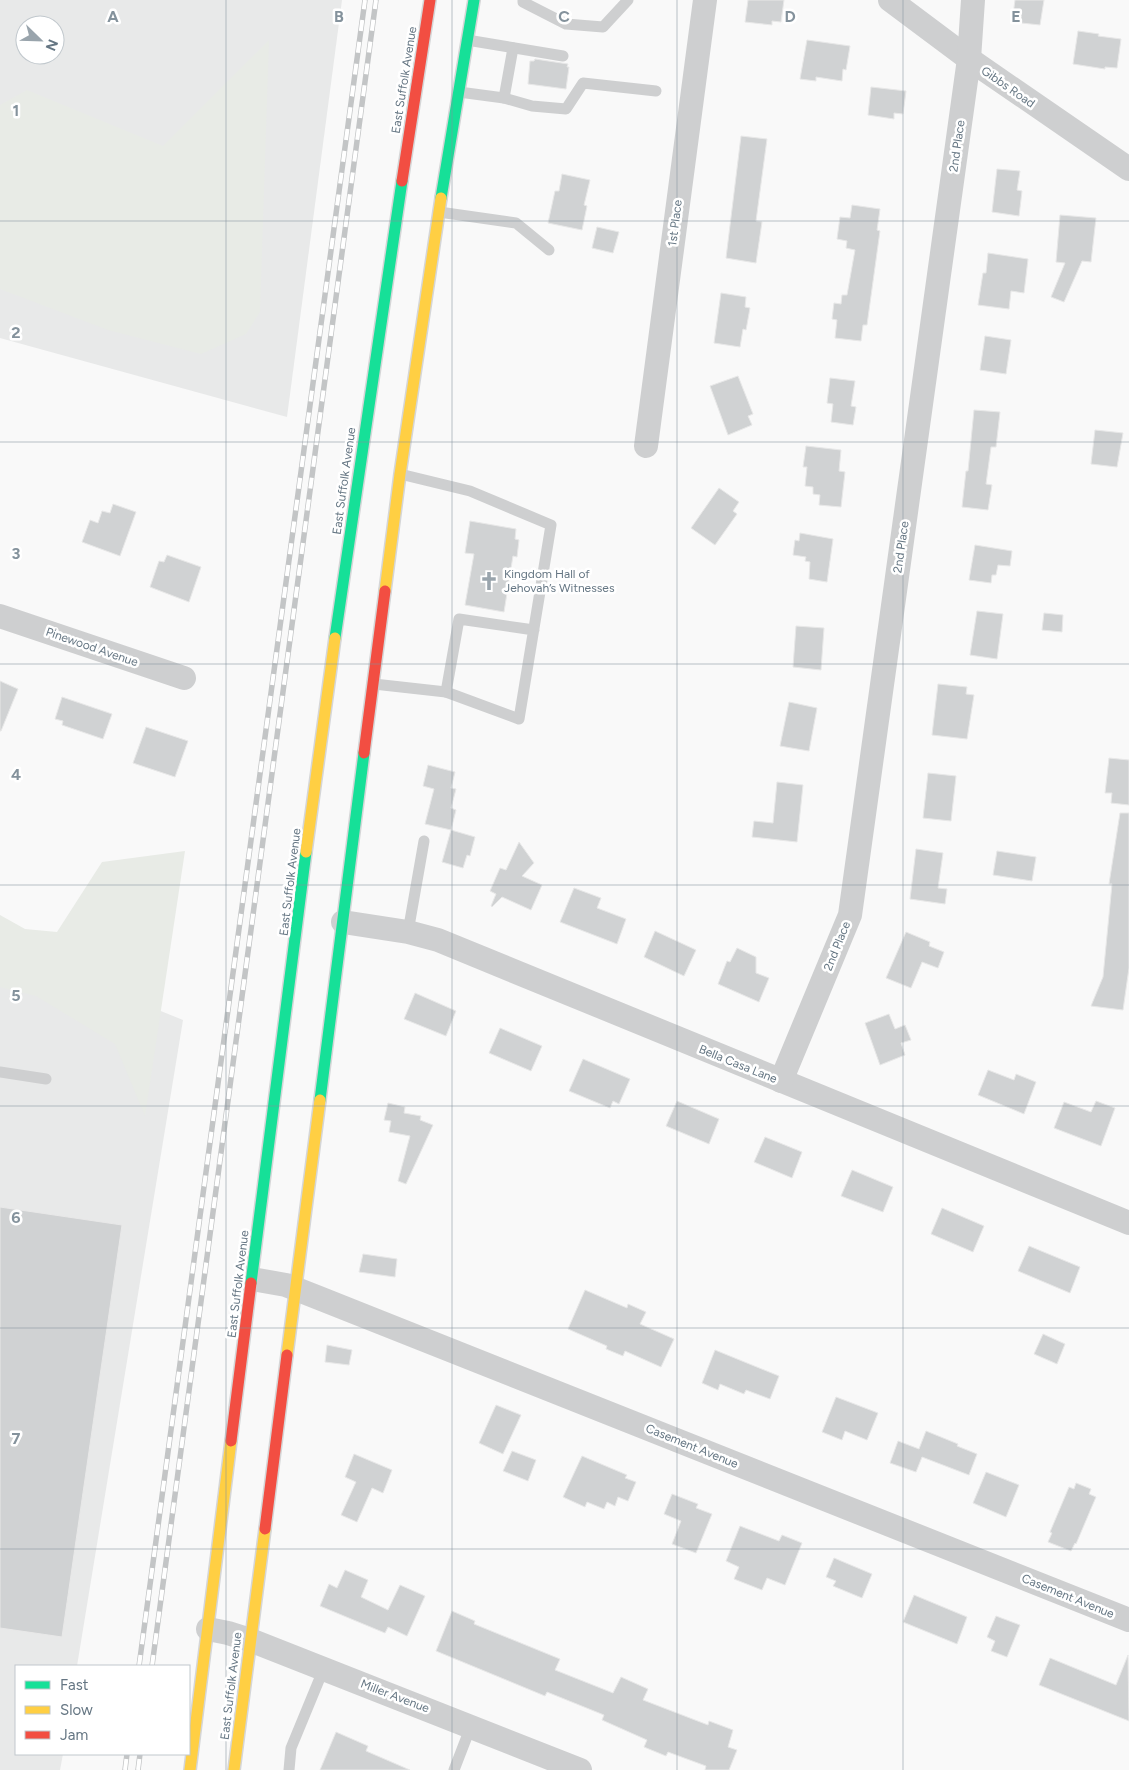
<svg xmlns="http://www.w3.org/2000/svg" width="1129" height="1770" viewBox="0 0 1129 1770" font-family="Figtree,sans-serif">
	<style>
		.built { fill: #e8e9e9; fill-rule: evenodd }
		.green { fill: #e8ebe6 }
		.building { fill: #d0d2d3; stroke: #e8e8e8 }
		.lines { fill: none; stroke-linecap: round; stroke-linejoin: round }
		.fast-casing { stroke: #d5d6d7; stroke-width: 14 }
		.slow-casing { stroke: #d5d6d7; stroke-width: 14 }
		.jam-casing { stroke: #d5d6d7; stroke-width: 14 }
		.lane { stroke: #cecfd0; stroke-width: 11 }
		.street { stroke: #cecfd0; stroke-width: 24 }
		.fast { stroke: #16e098; stroke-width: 11 }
		.slow { stroke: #ffcf43; stroke-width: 11 }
		.jam { stroke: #f24e42; stroke-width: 11 }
		.rail-casing { stroke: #c3c5c6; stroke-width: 5.5 }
		.rail { stroke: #fff; stroke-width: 4; stroke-dasharray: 11; stroke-linecap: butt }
		.grid { fill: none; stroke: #84929c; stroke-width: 1; stroke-opacity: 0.55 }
		.labels { text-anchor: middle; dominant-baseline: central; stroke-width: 5; stroke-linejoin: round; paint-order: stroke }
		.street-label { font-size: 12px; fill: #657683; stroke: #fff }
		.poi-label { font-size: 12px; fill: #657683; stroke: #fff; text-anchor: start }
		.grid-label { font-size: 16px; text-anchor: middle; font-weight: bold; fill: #84929c; stroke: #fff; stroke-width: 5; stroke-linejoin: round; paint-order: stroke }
	</style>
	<rect width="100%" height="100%" fill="#f9f9f9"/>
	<g class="built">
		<path d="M0 0H342L287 417 0 338ZM25 25H55V55H25Z"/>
		<path d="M0 946 183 1020 77 1666H16V1754H63L60 1770H0Z"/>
	</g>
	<g class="green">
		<path d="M269 40 260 312 246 334 201 354 108 330 0 289V105L27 90 163 146Z"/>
		<path d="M185 851 145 1116 115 1044 36 996 0 987V915L25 929 57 932 102 862Z"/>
	</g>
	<g class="building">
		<path d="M748 0H784L781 22 772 21V25L745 22Z"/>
		<path d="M1015 0H1044L1040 25 1012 22Z"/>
		<path d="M1078 31 1099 34 1098 36 1121 39 1117 68 1105 67V69L1073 64Z"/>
		<path d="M807 40 850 46 846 70 843 69 842 81 816 77V81L800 79Z"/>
		<path d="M535 59 568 64 567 67H569L566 89 528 84 530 61H534Z"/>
		<path d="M871 87 906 91 903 114 894 113V119L868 115Z"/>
		<path d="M741 136 767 139 756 221 762 222 756 263 726 258Z"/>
		<path d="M997 169 1020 171 1017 190 1022 191 1019 216 992 212Z"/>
		<path d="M562 174 590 180 584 205 587 206 582 230 548 223 555 191H559Z"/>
		<path d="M852 205 880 209 877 230 880 231 867 325H863L861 341 835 338 837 320 832 319 834 303 841 304 842 295H847L855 250 846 248 847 241 837 239 840 217 850 218Z"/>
		<path d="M1060 215 1096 218 1091 262 1082 261 1064 302 1051 297 1065 263 1056 262Z"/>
		<path d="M597 227 619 232 613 253 592 248Z"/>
		<path d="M988 253 1028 259 1024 293 1011 291 1009 309 978 305 983 273H986Z"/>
		<path d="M721 293 746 297 745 307 750 308 746 330 743 329 740 347 714 343Z"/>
		<path d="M985 336 1011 340 1006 374 980 370Z"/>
		<path d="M738 376 753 414 748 416 752 425 728 435 710 386Z"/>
		<path d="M830 378 855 381 851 406 856 407 853 425 831 422 833 404 827 403Z"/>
		<path d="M974 410 1000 412 996 447H991L986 484 992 485 988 510 962 507 966 471H968Z"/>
		<path d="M1095 430 1123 433 1117 467 1091 464Z"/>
		<path d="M806 446 841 450 839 471 845 472 841 507 819 505 820 495 813 494V487L805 486 807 467H803Z"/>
		<path d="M719 488 739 502 733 511 737 514 715 545 691 528Z"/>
		<path d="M113 504 136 512 120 556 82 542 90 520 98 523 102 511 110 513Z"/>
		<path d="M470 521 516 529 515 539 519 540 517 557 513 556 504 612 465 605 474 554 465 553Z"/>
		<path d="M800 533 833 539 827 582 809 579 810 562 805 561 806 557 793 555 795 540 799 541Z"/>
		<path d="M975 545 1012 551 1010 566 998 565 996 575H992L991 583 969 580Z"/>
		<path d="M167 555 201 567 189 602 150 587 159 561 164 562Z"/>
		<path d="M977 611 1003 614 997 659 970 655Z"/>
		<path d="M1044 613 1063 615 1062 632 1042 630Z"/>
		<path d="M796 626 824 628 821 670 793 667Z"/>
		<path d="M0 681 18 689 1 731H0Z"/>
		<path d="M938 684 967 687 966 694 974 695 967 739 932 735Z"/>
		<path d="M62 697 112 714 103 739 62 725 63 721 55 719Z"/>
		<path d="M789 702 817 708 809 751 780 746Z"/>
		<path d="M146 727 188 741 175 777 133 763Z"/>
		<path d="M1109 758 1129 760V805L1111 803 1112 793H1105Z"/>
		<path d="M428 765 455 772 451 788 456 789 451 808 456 810 451 830 475 837 470 856 467 855 463 868 442 862 451 830 425 824 434 789 423 786Z"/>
		<path d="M928 773 956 776 951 821 923 818Z"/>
		<path d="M777 782 803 785 797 842 752 837 754 821 773 823Z"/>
		<path d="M1120 813H1129V968L1123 1010 1091 1006 1103 977 1112 884H1109Z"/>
		<path d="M519 842 534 863 522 876 542 885 531 910 502 897 492 907 491 906 496 894 490 891 500 868 506 870Z"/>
		<path d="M916 849 943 853 938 888 947 889 945 904 910 899Z"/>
		<path d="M997 851 1036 857 1032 881 993 875Z"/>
		<path d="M574 888 601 898 597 908 626 919 617 944 560 922Z"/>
		<path d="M655 931 696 950 684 976 644 957Z"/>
		<path d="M906 932 930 942 929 946 944 952 938 968 922 962 911 988 886 978Z"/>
		<path d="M737 948 756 957V973L769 978 759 1002 718 984 727 961 730 962Z"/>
		<path d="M415 993 456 1011 446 1036 404 1019Z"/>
		<path d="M889 1014 895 1029 905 1025 911 1040 901 1043 905 1055 880 1065 865 1023Z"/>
		<path d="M500 1028 542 1046 531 1071 489 1053Z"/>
		<path d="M583 1059 630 1079 619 1104 613 1101 610 1108 569 1091Z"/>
		<path d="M988 1070 1014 1080 1016 1074 1036 1082 1024 1114 978 1095Z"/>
		<path d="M677 1101 719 1119 709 1144 666 1126Z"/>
		<path d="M1096 1101 1115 1108 1101 1146 1054 1128 1064 1102 1091 1112Z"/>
		<path d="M388 1103 405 1107 404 1113 421 1116 420 1120 433 1125 406 1184 398 1181 410 1136 389 1132 391 1121 384 1120Z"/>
		<path d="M765 1137 802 1152 792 1178 754 1162Z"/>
		<path d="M852 1170 893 1187 883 1212 841 1196Z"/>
		<path d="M0 1207 122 1225 62 1637 0 1628Z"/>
		<path d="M942 1208 984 1226 973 1252 931 1234Z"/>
		<path d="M1029 1246 1080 1267 1070 1293 1018 1271Z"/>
		<path d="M363 1254 397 1259 395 1277 359 1272Z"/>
		<path d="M585 1290 627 1308 628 1304 646 1312 640 1324 674 1339 661 1367 625 1351 623 1356 606 1349 607 1346 568 1329Z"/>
		<path d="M1043 1334 1065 1344 1057 1364 1034 1354Z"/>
		<path d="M327 1345 352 1350 349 1365 325 1362Z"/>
		<path d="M715 1350 779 1376 770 1399 746 1390 744 1394 720 1384 718 1390 702 1383Z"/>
		<path d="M836 1397 878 1413 867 1440 845 1431 842 1440 822 1432Z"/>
		<path d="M496 1405 521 1415 503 1454 479 1443Z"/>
		<path d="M926 1431 958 1444 957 1446 977 1454 969 1475 922 1457 916 1472 890 1463 898 1441 919 1449Z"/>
		<path d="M512 1451 536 1460 528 1481 503 1471Z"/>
		<path d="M354 1454 392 1470 383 1493 372 1488 357 1522 341 1515 356 1482 345 1477Z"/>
		<path d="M582 1456 627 1475 625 1478 636 1482 628 1501 618 1497 615 1506 607 1502 604 1509 587 1502 585 1507 563 1497Z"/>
		<path d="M986 1472 1019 1485 1006 1517 973 1503Z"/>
		<path d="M1076 1483 1091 1489 1089 1494 1096 1497 1076 1544 1075 1543 1071 1551 1048 1542 1052 1533 1050 1532 1069 1487 1074 1489Z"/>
		<path d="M672 1494 698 1504 696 1508 712 1514 696 1553 672 1544 681 1521 664 1514Z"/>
		<path d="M740 1526 779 1541 782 1535 802 1543 785 1585 767 1578 762 1590 734 1579 739 1567 726 1561Z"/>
		<path d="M834 1558 872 1574 862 1598 833 1586 836 1581 826 1577Z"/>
		<path d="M345 1570 368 1580 361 1597 388 1610 400 1585 425 1596 407 1636 388 1627 385 1633 320 1606 329 1584 337 1588Z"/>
		<path d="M914 1595 967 1617 957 1644 903 1622Z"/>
		<path d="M452 1611 475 1621 474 1624 560 1659 555 1670 613 1693 621 1677 648 1689 643 1700 708 1725 709 1721 733 1730 728 1747 737 1750 729 1770H705L706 1766 668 1752 666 1756 644 1747 647 1740 602 1720 604 1715 547 1692 545 1696 436 1651Z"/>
		<path d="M996 1616 1020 1625 1007 1657 991 1651 995 1641 987 1637Z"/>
		<path d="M1128 1655 1129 1721 1039 1685 1050 1658 1116 1685Z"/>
		<path d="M336 1732 368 1746 366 1751 410 1770H320Z"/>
	</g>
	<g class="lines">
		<g class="fast-casing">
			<g id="fast">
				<path d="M441 198 474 0"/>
				<path d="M335 638 402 181"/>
				<path d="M320 1100 364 753"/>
				<path d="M251 1283 306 852"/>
			</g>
		</g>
		<g class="slow-casing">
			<g id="slow">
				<path d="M385 591 400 474 441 198"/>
				<path d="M306 852 335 638"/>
				<path d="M287 1355 320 1100"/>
				<path d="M190 1770 231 1441"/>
				<path d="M234 1770 265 1529"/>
			</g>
		</g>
		<g class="jam-casing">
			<g id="jam">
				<path d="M402 181 430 0"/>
				<path d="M364 753 385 591"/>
				<path d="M231 1441 251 1283"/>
				<path d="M265 1529 287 1355"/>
			</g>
		</g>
		<g class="lane">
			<path d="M523 0V2L566 24 603 27 628 0"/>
			<path d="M467 40 563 56"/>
			<path d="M459 92 504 98 532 106 566 109 583 83 656 91"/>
			<path d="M504 98 513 48"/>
			<path d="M439 212 516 223 549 250"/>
			<path d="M400 474 470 491 551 525 519 719 446 692 459 619 534 630"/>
			<path d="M374 684 446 692"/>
			<path d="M408 932 424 841"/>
			<path d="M0 1072 46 1079"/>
			<path d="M289 1770 291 1748 324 1668"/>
			<path d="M454 1770 471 1726"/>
		</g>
		<g class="street">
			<path d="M890 0 969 59 1129 169"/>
			<path d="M646 446 705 0"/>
			<path d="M0 616 184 678"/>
			<path d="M343 922 408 932 438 940 1129 1223"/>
			<path d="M781 1081 850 915 969 59 973 0"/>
			<path d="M252 1279 286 1285 319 1298 1129 1620"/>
			<path d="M208 1629 228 1633 250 1640 580 1770"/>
		</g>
		<use href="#fast" class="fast"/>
		<use href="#slow" class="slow"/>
		<use href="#jam" class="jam"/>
		<g class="rail-casing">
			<g id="rail">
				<path d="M139 1666 365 0"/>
				<path d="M152 1666 376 0"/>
				<path d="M125 1770 127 1754"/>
				<path d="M138 1770 140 1754"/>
			</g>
		</g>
		<use href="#rail" class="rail"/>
	</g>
	<path class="grid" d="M226 0V1770M452 0V1770M677 0V1770M903 0V1770M0 221H1129M0 442H1129M0 664H1129M0 885H1129M0 1106H1129M0 1328H1129M0 1549H1129"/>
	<defs>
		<g id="church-bare" transform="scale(1.5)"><path d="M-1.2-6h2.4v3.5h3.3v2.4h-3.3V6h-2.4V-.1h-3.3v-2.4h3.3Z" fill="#99a4ac" stroke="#fff" stroke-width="2.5" paint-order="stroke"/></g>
	</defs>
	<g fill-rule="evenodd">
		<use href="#church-bare" x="489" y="581"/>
	</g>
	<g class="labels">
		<g class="street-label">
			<text transform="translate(404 80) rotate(-81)">East Suffolk Avenue</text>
			<text transform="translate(1008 87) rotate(35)">Gibbs Road</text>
			<text transform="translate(957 146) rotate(-82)">2nd Place</text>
			<text transform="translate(675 223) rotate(-83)">1st Place</text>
			<text transform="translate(344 481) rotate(-82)">East Suffolk Avenue</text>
			<text transform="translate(901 547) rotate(-82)">2nd Place</text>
			<text transform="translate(92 647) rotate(19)">Pinewood Avenue</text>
			<text transform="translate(290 882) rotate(-83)">East Suffolk Avenue</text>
			<text transform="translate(837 946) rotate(-68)">2nd Place</text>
			<text transform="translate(738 1064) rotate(22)">Bella Casa Lane</text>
			<text transform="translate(238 1284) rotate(-83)">East Suffolk Avenue</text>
			<text transform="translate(692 1446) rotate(22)">Casement Avenue</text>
			<text transform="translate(1068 1596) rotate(22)">Casement Avenue</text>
			<text transform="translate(231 1686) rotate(-83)">East Suffolk Avenue</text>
			<text transform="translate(395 1696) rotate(21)">Miller Avenue</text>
		</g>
		<g class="poi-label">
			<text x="504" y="574">Kingdom Hall of<tspan x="504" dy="14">Jehovah’s Witnesses</tspan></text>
		</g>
	</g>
	<g class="grid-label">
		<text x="113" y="22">A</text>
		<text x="339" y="22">B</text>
		<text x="564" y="22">C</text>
		<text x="790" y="22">D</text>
		<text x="1016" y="22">E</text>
		<text x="16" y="116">1</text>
		<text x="16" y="338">2</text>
		<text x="16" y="559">3</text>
		<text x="16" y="780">4</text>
		<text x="16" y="1001">5</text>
		<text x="16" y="1223">6</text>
		<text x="16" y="1444">7</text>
	</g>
	<rect x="15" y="1665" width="175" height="90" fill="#ffffff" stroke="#c1c8cd"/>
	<rect x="25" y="1681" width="25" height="8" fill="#16e098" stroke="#c1c8cd"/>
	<text x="60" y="1690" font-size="15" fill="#657683">Fast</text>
	<rect x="25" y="1706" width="25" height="8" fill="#ffcf43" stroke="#c1c8cd"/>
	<text x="60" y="1715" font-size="15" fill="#657683">Slow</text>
	<rect x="25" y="1731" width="25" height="8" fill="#f24e42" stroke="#c1c8cd"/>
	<text x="60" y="1740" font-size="15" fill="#657683">Jam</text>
	<g transform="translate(40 40) rotate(113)"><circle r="24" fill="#ffffff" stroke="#c1c8cd"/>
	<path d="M0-4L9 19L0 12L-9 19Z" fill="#99a4ac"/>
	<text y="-8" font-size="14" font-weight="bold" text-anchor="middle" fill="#657683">N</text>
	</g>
</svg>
